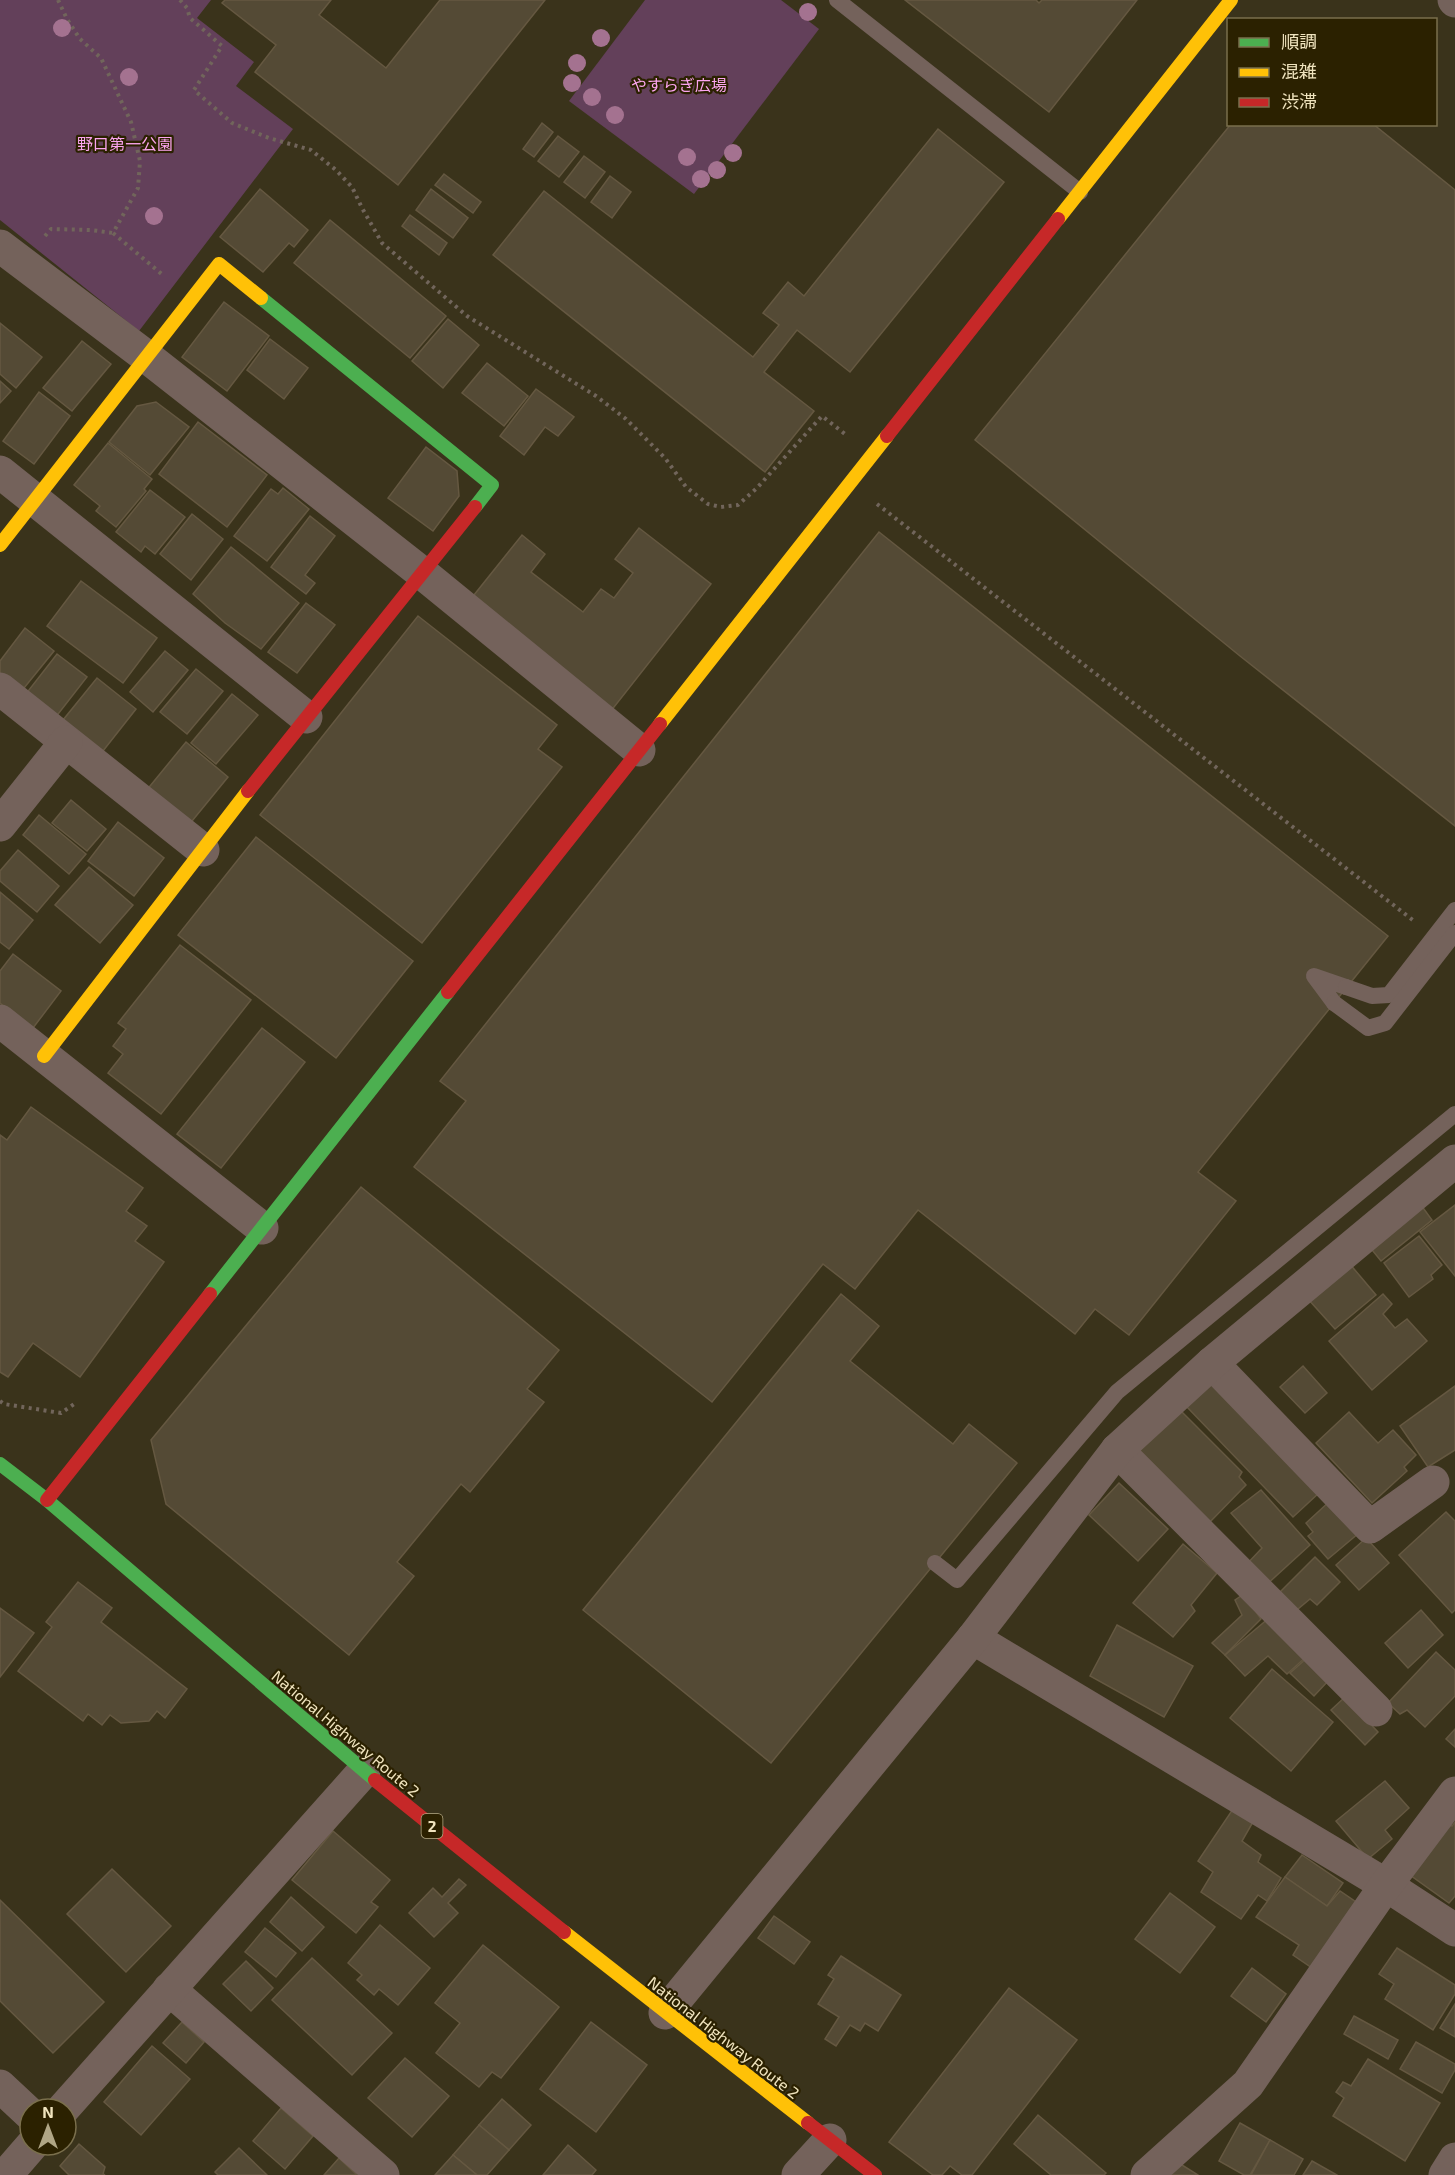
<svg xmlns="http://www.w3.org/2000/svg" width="1455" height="2175" viewBox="0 0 1455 2175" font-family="'Exo 2','Noto Sans JP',sans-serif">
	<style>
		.green { fill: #63405a }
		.building { fill: #544a35; stroke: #655841; stroke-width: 1.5 }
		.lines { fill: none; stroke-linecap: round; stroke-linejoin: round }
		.path { stroke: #71655b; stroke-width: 4; stroke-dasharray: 3 4.5; stroke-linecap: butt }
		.lane { stroke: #74625b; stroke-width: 16 }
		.street { stroke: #74625b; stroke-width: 33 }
		.fast { stroke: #4caf50; stroke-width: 14 }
		.slow { stroke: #ffc107; stroke-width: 14 }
		.jam { stroke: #c62828; stroke-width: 14 }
		.lane-bridge { stroke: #74625b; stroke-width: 16 }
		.tree { fill: #a47290 }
		.labels { text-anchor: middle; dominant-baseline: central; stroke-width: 4.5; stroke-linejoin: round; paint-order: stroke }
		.shield { fill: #2b2100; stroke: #b5aa85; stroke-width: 1.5 }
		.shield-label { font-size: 15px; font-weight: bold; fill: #f0e4be }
		.park-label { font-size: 16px; fill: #fba5ef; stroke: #2b2100 }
		.street-label { font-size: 16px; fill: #f0e4be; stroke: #2b2100 }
	</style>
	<rect width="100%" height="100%" fill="#3a331b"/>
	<g class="green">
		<path d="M0 0H211L197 18 254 62 236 86 293 129 139 331 0 220Z"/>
		<path d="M645 0H781L819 29 694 194 569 101Z"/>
	</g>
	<g class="building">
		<path d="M225 0H331L319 15 386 68 440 0H545L398 185 255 72 276 45 222 3Z"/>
		<path d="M905 0H1036L1039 3 1042 0H1137L1049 112Z"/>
		<path d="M542 123 553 132 534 157 523 149Z"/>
		<path d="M1231 124H1373L1455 190V826L1240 656 975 440Z"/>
		<path d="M938 129 1004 182 850 372 797 330 764 372 814 411 765 472 493 255 544 191 753 357 779 325 763 313 788 282 804 296Z"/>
		<path d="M558 136 579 152 559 177 538 161Z"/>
		<path d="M584 156 605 172 585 198 564 182Z"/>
		<path d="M444 174 481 202 473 213 435 185Z"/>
		<path d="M610 176 631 192 612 218 591 202Z"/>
		<path d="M260 189 308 230 294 247 289 243 263 272 220 237Z"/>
		<path d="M431 189 468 218 453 238 416 210Z"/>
		<path d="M410 215 447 243 439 255 402 226Z"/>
		<path d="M330 220 446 316 410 358 294 263Z"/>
		<path d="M224 302 269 336 227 391 182 357Z"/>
		<path d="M448 319 479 345 443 388 412 361Z"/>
		<path d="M0 323 42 357 16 388 0 374Z"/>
		<path d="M270 339 308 368 284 399 247 370Z"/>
		<path d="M82 341 111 364 72 411 43 388Z"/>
		<path d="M487 363 528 396 504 426 462 393Z"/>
		<path d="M0 381 11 391 0 403Z"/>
		<path d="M536 389 574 417 558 436 545 427 524 455 500 436Z"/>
		<path d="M39 392 70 416 34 464 3 441Z"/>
		<path d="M156 402 189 427 150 475 109 442 137 406Z"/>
		<path d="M198 422 267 475 227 527 159 474Z"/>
		<path d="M108 443 152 479 144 489 146 491 116 527 96 511 100 506 74 485Z"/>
		<path d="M426 447 457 471 459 496 433 531 388 498Z"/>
		<path d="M283 488 309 509 267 561 234 536 271 489 278 494Z"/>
		<path d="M150 490 185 517 155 554 145 546 141 552 116 532Z"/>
		<path d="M192 514 223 539 191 580 160 554Z"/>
		<path d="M310 516 335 536 305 575 315 583 306 594 271 567Z"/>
		<path d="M639 528 711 584 607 716 466 605 522 535 545 554 531 572 583 612 601 589 614 598 633 573 615 559Z"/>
		<path d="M879 532 1388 936 1198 1172 1236 1201 1129 1335 1095 1309 1075 1334 918 1210 855 1289 823 1264 712 1402 414 1167 466 1101 440 1081Z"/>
		<path d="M231 547 299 603 261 649 225 623 193 594Z"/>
		<path d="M81 581 157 638 123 683 47 626Z"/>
		<path d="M306 603 335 625 297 673 268 652Z"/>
		<path d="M418 616 557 725 538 749 562 767 422 943 260 815Z"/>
		<path d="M25 628 54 651 20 693 0 677V661Z"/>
		<path d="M165 651 188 670 153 712 130 692Z"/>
		<path d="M57 654 87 677 55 718 25 695Z"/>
		<path d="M196 669 223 691 187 734 160 712Z"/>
		<path d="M97 678 136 709 103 751 63 720Z"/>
		<path d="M232 694 258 715 216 764 191 743Z"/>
		<path d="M186 742 228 777 188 826 146 791Z"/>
		<path d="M71 800 106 829 87 851 52 823Z"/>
		<path d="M39 815 86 854 69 874 23 835Z"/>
		<path d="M118 822 164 858 134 896 88 861Z"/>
		<path d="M256 837 413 961 336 1058 178 935Z"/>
		<path d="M18 850 59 886 37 912 0 881V871Z"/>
		<path d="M89 867 133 905 100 943 55 905Z"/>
		<path d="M0 892 33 920 9 949 0 942Z"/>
		<path d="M180 945 251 1000 161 1114 108 1073 123 1054 113 1046 126 1029 118 1023Z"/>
		<path d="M13 954 61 991 33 1028 0 1003V971Z"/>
		<path d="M262 1028 305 1062 221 1168 177 1134Z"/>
		<path d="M31 1107 143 1188 126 1211 147 1226 135 1241 164 1262 80 1377 33 1343 8 1377 0 1372V1135L7 1140Z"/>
		<path d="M361 1187 559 1350 527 1389 544 1402 470 1492 461 1484 397 1562 414 1576 349 1655 166 1504 151 1440Z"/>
		<path d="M1421 1205 1432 1220 1381 1261 1368 1245Z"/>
		<path d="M1455 1205V1276L1420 1232Z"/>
		<path d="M1419 1236 1442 1265 1431 1275 1433 1279 1409 1297 1384 1263Z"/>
		<path d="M1349 1263 1376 1295 1335 1329 1308 1299Z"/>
		<path d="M841 1294 879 1326 850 1361 953 1444 969 1424 1017 1463 771 1763 583 1610Z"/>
		<path d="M1383 1294 1392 1304 1383 1314 1395 1328 1407 1319 1427 1341 1372 1390 1329 1341Z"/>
		<path d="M1303 1366 1327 1393 1305 1413 1280 1387Z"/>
		<path d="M1212 1380 1320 1492 1293 1517 1186 1406Z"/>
		<path d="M1455 1386V1450L1428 1467 1400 1426Z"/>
		<path d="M1180 1410 1242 1472 1239 1477 1246 1485 1209 1523 1133 1457Z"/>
		<path d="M1349 1412 1378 1443 1393 1430 1416 1455 1404 1467 1407 1471 1372 1503 1316 1443Z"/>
		<path d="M1119 1483 1168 1529 1138 1561 1089 1515Z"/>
		<path d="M1261 1490 1310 1545 1264 1587 1245 1566 1262 1548 1231 1513Z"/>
		<path d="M1331 1500 1359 1533 1328 1559 1308 1536 1313 1532 1306 1523Z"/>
		<path d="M1446 1512 1455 1521V1610L1452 1613 1399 1555Z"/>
		<path d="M1366 1538 1389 1563 1359 1590 1336 1565Z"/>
		<path d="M1183 1544 1217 1573 1191 1605 1195 1611 1173 1637 1133 1603Z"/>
		<path d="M1315 1557 1340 1582 1317 1605 1310 1599 1292 1614 1276 1596Z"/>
		<path d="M78 1582 112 1608 101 1622 187 1689 165 1718 157 1711 149 1721 121 1723 110 1715 102 1725 88 1714 83 1721 18 1671 52 1627 46 1622Z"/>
		<path d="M1244 1594 1261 1619 1225 1655 1212 1643 1242 1615 1235 1600Z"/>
		<path d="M0 1608 34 1633 0 1677Z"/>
		<path d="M1421 1610 1443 1635 1408 1668 1385 1643Z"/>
		<path d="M1269 1618 1306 1657 1287 1674 1268 1656 1245 1676 1225 1655Z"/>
		<path d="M1117 1625 1193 1666 1164 1717 1090 1676Z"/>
		<path d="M1436 1652 1455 1670V1696L1425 1727 1407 1710 1400 1714 1388 1703Z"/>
		<path d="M1307 1658 1329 1680 1314 1696 1290 1673Z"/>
		<path d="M1272 1669 1333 1722 1291 1771 1230 1718Z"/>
		<path d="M1345 1697 1378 1732 1365 1745 1331 1710Z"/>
		<path d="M1455 1729V1747L1446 1739Z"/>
		<path d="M1385 1781 1409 1808 1385 1830 1392 1839 1368 1859 1336 1821Z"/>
		<path d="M1233 1809 1253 1822 1242 1841 1261 1855 1258 1862 1281 1878 1267 1901 1258 1895 1241 1919 1201 1892 1213 1872 1198 1861Z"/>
		<path d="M1455 1822V1896L1449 1903 1410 1875 1447 1824 1452 1826Z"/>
		<path d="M333 1831 390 1880 371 1902 378 1907 356 1933 292 1880Z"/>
		<path d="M1302 1855 1343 1883 1327 1906 1285 1877Z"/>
		<path d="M112 1869 171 1926 126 1972 67 1914Z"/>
		<path d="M1285 1877 1327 1906 1340 1891 1359 1904 1315 1970 1293 1955 1299 1945 1256 1917Z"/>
		<path d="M459 1879 466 1885 448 1903 458 1913 434 1937 409 1913 433 1888 442 1897Z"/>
		<path d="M1170 1893 1215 1927 1180 1973 1135 1939Z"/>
		<path d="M291 1897 324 1927 302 1951 270 1922Z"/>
		<path d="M0 1900 104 2002 53 2053 0 2001Z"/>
		<path d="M774 1916 810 1942 794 1964 758 1938Z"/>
		<path d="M380 1925 430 1968 398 2005 379 1989 374 1995 357 1980 362 1975 348 1963Z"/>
		<path d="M265 1928 296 1953 276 1977 245 1952Z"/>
		<path d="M483 1945 559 2007 501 2078 492 2072 479 2087 436 2053 460 2023 435 2003Z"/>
		<path d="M1397 1948 1455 1985V1994L1433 2030 1385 1999 1394 1984 1379 1974Z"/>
		<path d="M841 1956 901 1995 878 2031 865 2023 860 2031 850 2025 836 2046 825 2039 839 2017 818 2004 834 1979 828 1975Z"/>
		<path d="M312 1958 392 2033 352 2075 272 2000Z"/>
		<path d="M246 1961 273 1988 251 2011 223 1984Z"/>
		<path d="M1252 1968 1286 1994 1266 2022 1231 1996Z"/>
		<path d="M1009 1988 1077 2040 972 2175H962L950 2166 942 2175H933L889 2142Z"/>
		<path d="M1455 2004V2037L1440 2028Z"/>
		<path d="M1354 2016 1398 2040 1388 2059 1344 2034Z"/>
		<path d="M182 2022 204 2042 186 2063 163 2043Z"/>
		<path d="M591 2022 647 2065 596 2132 540 2089Z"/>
		<path d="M1416 2042 1455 2064V2070L1442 2093 1400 2069Z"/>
		<path d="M152 2046 190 2079 141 2135 104 2102Z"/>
		<path d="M405 2058 449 2096 412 2137 368 2098Z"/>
		<path d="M1368 2059 1440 2103 1405 2161 1333 2116 1344 2098 1336 2092 1343 2082 1351 2086Z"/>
		<path d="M502 2099 531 2125 509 2150 479 2125Z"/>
		<path d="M281 2108 313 2136 285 2169 253 2141Z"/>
		<path d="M1038 2115 1106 2173 1104 2175H1051L1014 2144Z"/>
		<path d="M1240 2123 1270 2140 1250 2175H1244L1219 2161Z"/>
		<path d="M479 2125 509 2150 487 2175H477L453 2155Z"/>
		<path d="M1270 2140 1303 2159 1294 2175H1251Z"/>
		<path d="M79 2144 105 2167 103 2174 105 2175H69L60 2166Z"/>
		<path d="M568 2145 596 2170 592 2175H543Z"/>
		<path d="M239 2148 267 2175H218L215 2172Z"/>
		<path d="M453 2155 477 2175H435Z"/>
		<path d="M339 2158 357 2175H324Z"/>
		<path d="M1174 2160 1198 2175H1157Z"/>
		<path d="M1312 2161 1337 2175H1303Z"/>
	</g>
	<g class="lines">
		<g class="path">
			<path d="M58 0 67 19 80 39 101 58 131 122 140 161 138 188 113 233 164 276"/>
			<path d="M180 0 187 8 190 18 222 46 194 90 232 123 269 138 311 150 336 170 352 187 362 208 382 243 467 316 596 396 626 419 665 458 686 487 708 504 721 507 738 505 756 489 822 416 845 434"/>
			<path d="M45 236 51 229 91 230 113 233"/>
			<path d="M877 504 1414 921"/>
			<path d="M0 1401 4 1404 61 1413 77 1402"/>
		</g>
		<g class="lane">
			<path d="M837 0 1080 192"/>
			<path d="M1334 1003 1314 976 1346 987"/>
			<path d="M935 1563 957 1580 1117 1392 1455 1114"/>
		</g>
		<g class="street">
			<path d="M1454 0 1455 1"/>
			<path d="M0 246 147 357 422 573 639 750"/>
			<path d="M0 472 306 717"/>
			<path d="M0 689 203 850"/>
			<path d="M0 825 66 742"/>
			<path d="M0 1021 262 1228"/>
			<path d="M1212 1363 1370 1527 1433 1482"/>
			<path d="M1117 1450 1376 1710"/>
			<path d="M973 1638 1386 1885 1455 1930"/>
			<path d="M169 1989 383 2175"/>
			<path d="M665 2013 973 1638 1117 1450 1212 1363 1455 1161"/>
			<path d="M0 2086 30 2114"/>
			<path d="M63 2109 364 1771"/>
			<path d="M6 2175 32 2145"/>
			<path d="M798 2175 830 2140"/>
			<path d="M1147 2175 1248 2084 1386 1885 1455 1793"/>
			<path d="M1445 2175 1455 2159"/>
		</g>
		<g class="fast">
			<path d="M261 298 492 485 475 507"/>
			<path d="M210 1294 448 992"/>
			<path d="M0 1464 47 1500 375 1780"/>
		</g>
		<g class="slow">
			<path d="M1058 219 1231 0"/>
			<path d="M0 545 219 264 261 298"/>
			<path d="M660 724 887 436"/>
			<path d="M44 1056 248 791"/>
			<path d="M564 1932 808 2123"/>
		</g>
		<g class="jam">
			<path d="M887 436 1058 219"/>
			<path d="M248 791 475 507"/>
			<path d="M448 992 660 724"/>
			<path d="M47 1500 210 1294"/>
			<path d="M375 1780 564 1932"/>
			<path d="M808 2123 875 2175"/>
		</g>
		<g class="lane-bridge">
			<path d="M1346 987 1372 996 1389 995 1455 910"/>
			<path d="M1334 1003 1368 1028 1385 1023 1455 933"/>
		</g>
	</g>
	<g class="tree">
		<circle cx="808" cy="12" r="9"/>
		<circle cx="62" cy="28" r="9"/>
		<circle cx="601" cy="38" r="9"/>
		<circle cx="577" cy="63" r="9"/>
		<circle cx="129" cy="77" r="9"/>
		<circle cx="572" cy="83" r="9"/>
		<circle cx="592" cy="97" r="9"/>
		<circle cx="615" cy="115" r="9"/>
		<circle cx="733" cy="153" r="9"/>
		<circle cx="687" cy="157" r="9"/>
		<circle cx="717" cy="170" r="9"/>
		<circle cx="701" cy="179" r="9"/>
		<circle cx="154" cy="216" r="9"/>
	</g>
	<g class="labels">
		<rect class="shield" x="421.5" y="1814" width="21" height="24" rx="4.5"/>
		<g class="shield-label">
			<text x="432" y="1826">2</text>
		</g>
		<g class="park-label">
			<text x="679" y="84">やすらぎ広場</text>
			<text x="125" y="143">野口第一公園</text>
		</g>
		<g class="street-label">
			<text transform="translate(346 1733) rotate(40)">National Highway Route 2</text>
			<text transform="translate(724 2037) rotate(38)">National Highway Route 2</text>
		</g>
	</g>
	<rect x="1227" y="18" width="210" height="108" fill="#2b2100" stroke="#7a6f4c" stroke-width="1.5"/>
	<rect x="1239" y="38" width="30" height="9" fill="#4caf50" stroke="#7a6f4c" stroke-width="1.5"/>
	<text x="1281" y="48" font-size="18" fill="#f0e4be">順調</text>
	<rect x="1239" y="68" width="30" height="9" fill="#ffc107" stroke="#7a6f4c" stroke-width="1.5"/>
	<text x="1281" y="78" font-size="18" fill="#f0e4be">混雑</text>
	<rect x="1239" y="98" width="30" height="9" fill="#c62828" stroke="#7a6f4c" stroke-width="1.5"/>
	<text x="1281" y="108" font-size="18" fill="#f0e4be">渋滞</text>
	<g transform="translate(48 2127)"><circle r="28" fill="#2b2100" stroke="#7a6f4c" stroke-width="1.5"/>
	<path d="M0-4.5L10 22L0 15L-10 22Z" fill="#b0a685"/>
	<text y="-9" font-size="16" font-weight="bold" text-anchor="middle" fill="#f0e4be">N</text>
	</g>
</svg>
